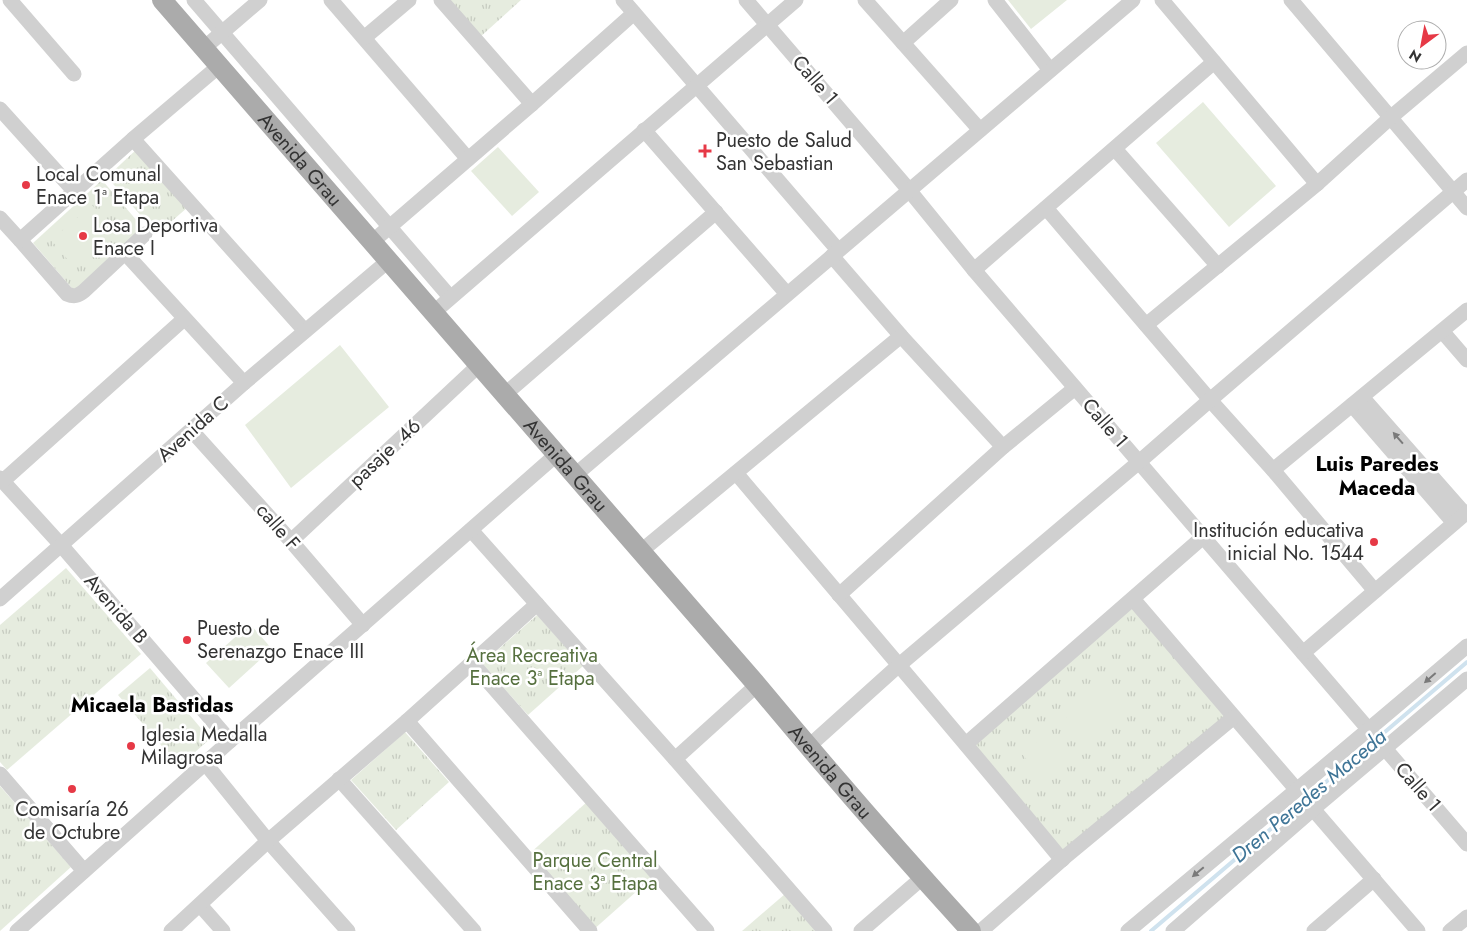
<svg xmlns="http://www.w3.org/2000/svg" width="1467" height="931" viewBox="0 0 1467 931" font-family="Jost,sans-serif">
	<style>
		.grass { fill: url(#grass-tufts) }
		.pitch { fill: #e6ecdf }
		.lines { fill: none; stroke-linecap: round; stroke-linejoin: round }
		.stream { stroke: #cfe2ee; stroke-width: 4 }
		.minor { stroke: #d0d0d0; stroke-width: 15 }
		.major { stroke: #ababab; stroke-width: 20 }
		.oneway { fill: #7a7a7a }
		.poi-dot { fill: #e63946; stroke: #fff; stroke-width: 2 }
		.labels { text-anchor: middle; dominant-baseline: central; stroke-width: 5; stroke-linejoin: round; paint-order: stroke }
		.street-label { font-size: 20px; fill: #333; stroke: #fff }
		.poi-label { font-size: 20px; fill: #333; stroke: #fff; text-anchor: start }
		.park-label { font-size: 20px; fill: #56703f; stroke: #fff }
		.neighbourhood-label { font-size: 21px; font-weight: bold; fill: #000; stroke: #fff }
		.water-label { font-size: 21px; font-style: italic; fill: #3f7597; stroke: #fff }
	</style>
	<defs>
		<pattern id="grass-tufts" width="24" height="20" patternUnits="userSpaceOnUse" patternTransform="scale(1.25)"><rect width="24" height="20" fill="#e6ecdf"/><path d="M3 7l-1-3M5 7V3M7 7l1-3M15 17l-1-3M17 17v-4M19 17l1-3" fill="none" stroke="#c6cbc0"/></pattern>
	</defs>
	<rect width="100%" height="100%" fill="#fff"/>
	<g class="grass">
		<path d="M447 0H521L479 38Z"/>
		<path d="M137 149 188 207 157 234 107 177Z"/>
		<path d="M102 180 144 229 76 293 33 243Z"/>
		<path d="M66 568 141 654 7 770 0 762V625Z"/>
		<path d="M1131 607 1226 717 1065 857 970 740Z"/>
		<path d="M537 615 583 666 528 715 482 664Z"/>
		<path d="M150 668 210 739 179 766 118 695Z"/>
		<path d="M405 732 449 782 396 830 351 780Z"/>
		<path d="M0 786 71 867 0 931Z"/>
		<path d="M588 801 655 875 592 931 528 855Z"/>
		<path d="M785 894 817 931H742Z"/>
	</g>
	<g class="pitch">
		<path d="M1008 0H1067L1031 29Z"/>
		<path d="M1203 102 1276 186 1229 227 1156 143Z"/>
		<path d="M498 147 539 192 512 216 471 171Z"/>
		<path d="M92 205 115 232 74 267 51 240Z"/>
		<path d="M340 345 389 407 291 488 245 425Z"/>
		<path d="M250 624 272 649 229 688 206 663Z"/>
		<path d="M1104 685 1127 712 1086 747 1063 720Z"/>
		<path d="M1046 735 1069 764 1046 782 1022 754Z"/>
	</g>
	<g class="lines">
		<g class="stream">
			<path d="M1379 737 1467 662"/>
			<path d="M1151 931 1374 741"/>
		</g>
		<g class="minor">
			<path d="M10 0 74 74"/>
			<path d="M194 0 450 297"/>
			<path d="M331 0 468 159"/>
			<path d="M441 0 532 104"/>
			<path d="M623 0 838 250"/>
			<path d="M746 0 909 190 974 270 1467 844"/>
			<path d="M865 0 980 130"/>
			<path d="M995 0 1050 70"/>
			<path d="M1162 0 1317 184"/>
			<path d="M1291 0 1467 208"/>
			<path d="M364 38 409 0"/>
			<path d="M903 43 951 0"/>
			<path d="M204 48 260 0"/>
			<path d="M0 109 75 192"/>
			<path d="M644 130 787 294"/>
			<path d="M133 139 305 331"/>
			<path d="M1115 149 1218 266"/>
			<path d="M1046 208 1210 400 1273 470 1375 591"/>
			<path d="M0 218 20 240 67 294C74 297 78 296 84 291L145 234"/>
			<path d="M20 240 133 139 219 66"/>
			<path d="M372 242 532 104 634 13"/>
			<path d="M125 253 244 383"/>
			<path d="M832 256 901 336 1003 447"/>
			<path d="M974 270 1214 62"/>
			<path d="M433 313 796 0"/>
			<path d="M1146 325 1317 184 1390 118 1467 53"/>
			<path d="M1442 331 1467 360"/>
			<path d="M504 395 716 212"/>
			<path d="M1362 397 1465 514"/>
			<path d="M1352 405 1454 523"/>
			<path d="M192 431 291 541 363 625"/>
			<path d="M1273 470 1467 310"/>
			<path d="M736 473C845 602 955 730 1062 860"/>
			<path d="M574 476 1133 0"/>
			<path d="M0 478 61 545 230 741"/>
			<path d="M3 481 184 319"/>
			<path d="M471 530 675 759 825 931"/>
			<path d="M291 541 479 365"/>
			<path d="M640 552 901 336"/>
			<path d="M839 595 1003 447 1075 388"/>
			<path d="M0 599 244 383 388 261"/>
			<path d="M1133 599 1296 789"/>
			<path d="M1303 653 1467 512"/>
			<path d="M472 663 707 931"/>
			<path d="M407 721 590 931"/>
			<path d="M966 744 1203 537"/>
			<path d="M808 747 898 666 1139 462 1210 400 1467 180"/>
			<path d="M675 759 757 685"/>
			<path d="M205 763 268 841 348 931"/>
			<path d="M0 774 84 871"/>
			<path d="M339 779 474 931"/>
			<path d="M1313 809 1418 931"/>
			<path d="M200 905 223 931"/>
			<path d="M17 931 230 741 556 455"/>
			<path d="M171 931 268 841 407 721 537 604"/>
			<path d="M861 931 922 878"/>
			<path d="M981 931 1065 857 1234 717"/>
			<path d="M1128 931C1241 836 1355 742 1467 646"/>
			<path d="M1173 931 1313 809 1467 679"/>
			<path d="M1314 931 1374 879"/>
			<path d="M1450 931 1467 917"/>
		</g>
		<path class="major" id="s1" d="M162 0 757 685C826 768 898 851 971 931"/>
	</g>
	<defs><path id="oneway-solid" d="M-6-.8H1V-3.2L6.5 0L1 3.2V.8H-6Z" transform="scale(1.25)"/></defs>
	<g class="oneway">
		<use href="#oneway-solid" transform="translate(1398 438) rotate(-131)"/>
		<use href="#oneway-solid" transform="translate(1430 678) rotate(139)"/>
		<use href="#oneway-solid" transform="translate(1198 872) rotate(140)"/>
	</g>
	<g class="poi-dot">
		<path d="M702.5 143.5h5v5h5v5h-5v5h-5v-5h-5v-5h5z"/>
		<circle cx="26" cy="185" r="5"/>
		<circle cx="83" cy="236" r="5"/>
		<circle cx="1374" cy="542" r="5"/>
		<circle cx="187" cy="640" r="5"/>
		<circle cx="131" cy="746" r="5"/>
		<circle cx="72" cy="789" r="5"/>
	</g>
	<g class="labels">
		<g class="street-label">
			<text transform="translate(815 80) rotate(49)">Calle 1</text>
			<text stroke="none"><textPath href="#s1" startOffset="211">Avenida Grau</textPath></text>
			<text transform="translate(1105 423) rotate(49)">Calle 1</text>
			<text transform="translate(193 429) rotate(-42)">Avenida C</text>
			<text transform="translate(385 453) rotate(-43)">pasaje .46</text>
			<text stroke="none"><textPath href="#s1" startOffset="616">Avenida Grau</textPath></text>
			<text transform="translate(278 527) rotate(49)">calle F</text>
			<text transform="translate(116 609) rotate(49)">Avenida B</text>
			<text stroke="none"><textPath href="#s1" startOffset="1021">Avenida Grau</textPath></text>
			<text transform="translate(1418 787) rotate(49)">Calle 1</text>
		</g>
		<g class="poi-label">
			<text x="716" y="140">Puesto de Salud<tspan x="716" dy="23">San Sebastian</tspan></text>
			<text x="36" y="174">Local Comunal<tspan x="36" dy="23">Enace 1ª Etapa</tspan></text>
			<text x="93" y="225">Losa Deportiva<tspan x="93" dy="23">Enace I</tspan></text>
			<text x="1364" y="530" text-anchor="end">Institución educativa<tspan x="1364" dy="23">inicial No. 1544</tspan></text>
			<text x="197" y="628">Puesto de<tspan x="197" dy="23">Serenazgo Enace III</tspan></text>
			<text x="141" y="734">Iglesia Medalla<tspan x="141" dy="23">Milagrosa</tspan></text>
			<text x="72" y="809" text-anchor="middle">Comisaría 26<tspan x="72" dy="23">de Octubre</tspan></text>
		</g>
		<g class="park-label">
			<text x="532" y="655">Área Recreativa<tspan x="532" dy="23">Enace 3ª Etapa</tspan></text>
			<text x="595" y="860">Parque Central<tspan x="595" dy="23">Enace 3ª Etapa</tspan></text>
		</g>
		<g class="neighbourhood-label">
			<text x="1377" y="464">Luis Paredes<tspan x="1377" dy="24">Maceda</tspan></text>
			<text x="152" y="705">Micaela Bastidas</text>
		</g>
		<g class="water-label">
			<text transform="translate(1309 796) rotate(-40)">Dren Peredes Maceda</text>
		</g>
	</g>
	<g transform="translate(1422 45) rotate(212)"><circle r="24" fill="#ffffff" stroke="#adadad"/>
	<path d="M0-4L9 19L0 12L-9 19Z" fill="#e63946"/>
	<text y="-8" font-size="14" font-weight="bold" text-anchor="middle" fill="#333333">N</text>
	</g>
</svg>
